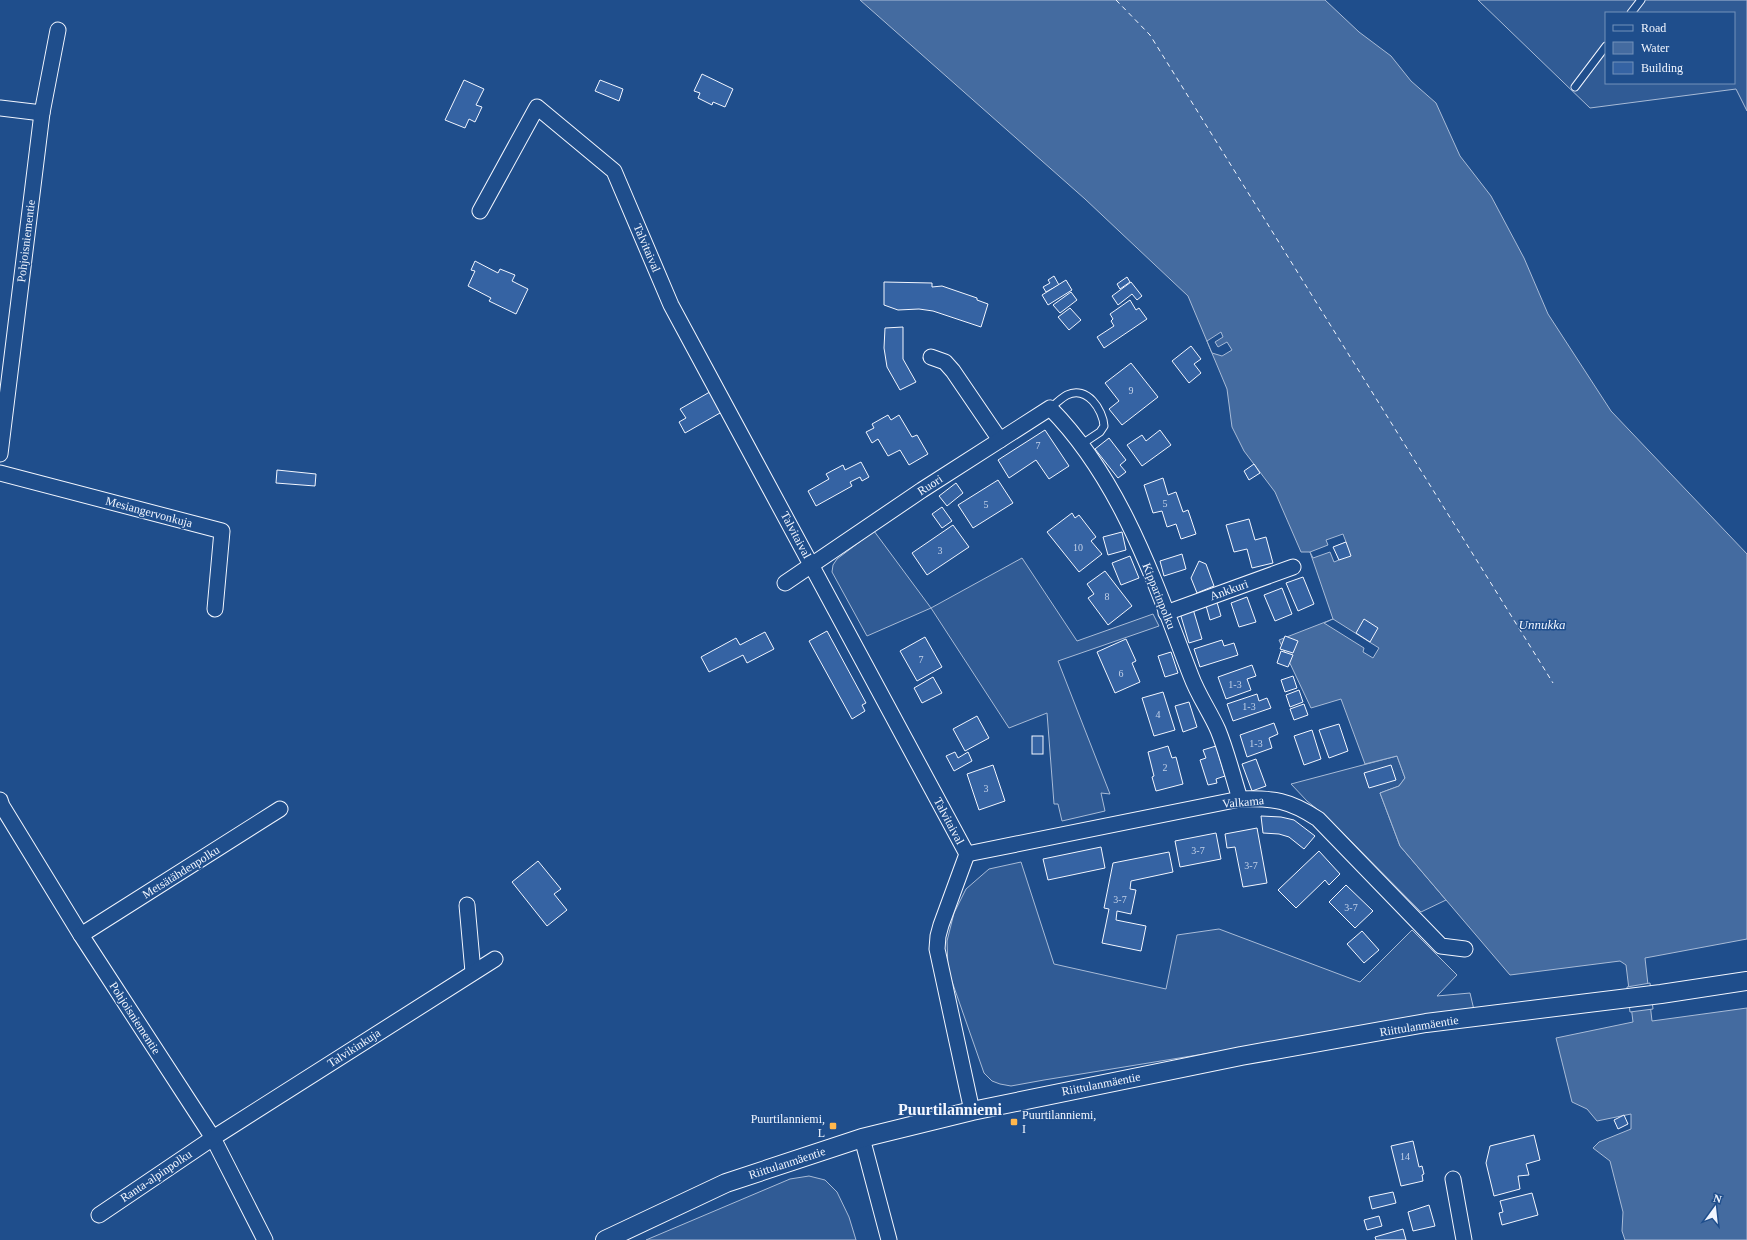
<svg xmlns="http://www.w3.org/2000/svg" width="1747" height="1240" viewBox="0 0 1747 1240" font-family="Georgia,serif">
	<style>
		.built { fill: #305b95; stroke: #a8bbd7; fill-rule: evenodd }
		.water { fill: #446ba0; stroke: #a8bbd7 }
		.pier { fill: #1f4e8c; stroke: #a8bbd7 }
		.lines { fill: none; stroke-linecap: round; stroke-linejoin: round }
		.ferry { stroke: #f2f6ff; stroke-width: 1; stroke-dasharray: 5 4; stroke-linecap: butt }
		.building { fill: #3563a3; stroke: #f2f6ff }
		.service-casing { stroke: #f2f6ff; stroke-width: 9 }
		.minor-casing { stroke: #f2f6ff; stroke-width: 17 }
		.tertiary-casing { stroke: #f2f6ff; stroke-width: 20 }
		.service { stroke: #1f4e8c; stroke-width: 7 }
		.minor { stroke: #1f4e8c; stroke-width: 15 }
		.tertiary { stroke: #1f4e8c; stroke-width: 18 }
		.poi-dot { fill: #ffb74d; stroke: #1f4e8c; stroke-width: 1.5 }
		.labels { text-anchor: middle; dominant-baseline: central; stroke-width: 3; stroke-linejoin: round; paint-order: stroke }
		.number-label { font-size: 10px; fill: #c3d1e8 }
		.street-label { font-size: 12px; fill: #f2f6ff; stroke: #1f4e8c }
		.poi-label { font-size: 12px; fill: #f2f6ff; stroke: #1f4e8c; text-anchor: start }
		.water-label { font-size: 13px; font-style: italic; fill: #f2f6ff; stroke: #1f4e8c }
		.district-label { font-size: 16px; font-weight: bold; fill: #f2f6ff; stroke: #1f4e8c }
	</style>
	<rect width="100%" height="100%" fill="#1f4e8c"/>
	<g class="built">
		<path d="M1478 0H1747V111L1736 89 1590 108ZM1606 13H1734V83H1606Z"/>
		<path d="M874 531 931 608 1022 558 1077 641 1153 614 1159 626 1058 661 1110 794 1101 793 1105 811 1062 821 1058 804H1054L1047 713 1009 728 931 608 867 636 832 572 833 565 837 559Z"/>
		<path d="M1397 756 1405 778 1399 786 1380 793 1400 846 1446 900 1421 912 1328 818 1307 801 1291 784Z"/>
		<path d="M1021 862 1054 964 1166 989 1177 935 1219 929 1360 982 1412 930 1457 975 1437 996 1470 993 1474 1010 1044 1080 1011 1086 1000 1084 992 1081 984 1073 948 970 947 941 954 913 966 889 989 869Z"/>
		<path d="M809 1176 825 1180 837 1192 849 1217 856 1240H646L790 1179Z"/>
	</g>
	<path class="water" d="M860 0H1325L1359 32 1391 56 1411 81 1436 103 1460 156 1491 196 1524 258 1548 314 1611 411 1747 554V939L1645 958 1652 1021 1747 1008V1240H1625L1622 1231 1623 1212 1610 1161 1593 1148 1599 1142 1631 1129V1114L1597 1121 1587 1109 1572 1102 1556 1038 1633 1022 1626 965 1620 961 1510 975 1400 846 1380 793 1399 786 1405 778 1397 756 1365 764 1341 699 1311 708 1279 640 1333 619 1310 552H1301L1275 492 1244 451 1232 427 1227 389 1188 296 1085 199Z"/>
	<g class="pier">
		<path d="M1221 332 1223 337 1215 342 1218 347 1227 342 1232 350 1222 356 1212 353 1207 341Z"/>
		<path d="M1343 534 1346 542 1334 547 1339 560 1334 562 1330 552 1313 558 1310 552 1328 545 1326 540Z"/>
		<path d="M1333 619 1379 648 1373 658 1363 652 1364 648 1324 623Z"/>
		<path d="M1650 983 1653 1009 1630 1012 1627 987Z"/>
	</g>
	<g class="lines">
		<path class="ferry" d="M1116 0 1150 35 1553 683"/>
	</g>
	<g class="building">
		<path d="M702 74 733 89 725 107 713 102 712 105 698 98 700 93 694 91Z"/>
		<path d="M464 80 484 89 476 105 482 107 475 122 469 119 465 128 445 120Z"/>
		<path d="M600 80 623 89 619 101 595 91Z"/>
		<path d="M475 261 498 273 500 269 515 275 512 281 528 289 516 314 489 301 491 298 468 286 475 271 471 270Z"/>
		<path d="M1054 276 1059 285 1046 292 1043 287 1050 283 1048 280Z"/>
		<path d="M1127 277 1130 282 1120 289 1117 284Z"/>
		<path d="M1066 280 1072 290 1048 305 1042 295Z"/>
		<path d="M884 282 932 283V287L942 286 977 298V300L988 304 981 327 933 311 919 309 898 310 884 305Z"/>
		<path d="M1131 282 1142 296 1137 300 1132 294 1118 305 1112 296Z"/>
		<path d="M1071 292 1077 300 1060 313 1053 305Z"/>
		<path d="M1130 300 1136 310 1139 308 1147 319 1104 348 1097 337 1114 326 1111 321 1113 319 1110 314Z"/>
		<path d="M1070 308 1081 320 1069 330 1058 317Z"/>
		<path d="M903 327V359L916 382 900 390 887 367 884 348 885 328Z"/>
		<path d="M1191 346 1201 359 1194 364 1201 373 1189 383 1172 361Z"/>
		<path d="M1131 363 1158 397 1122 425 1109 409 1119 401 1105 383Z"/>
		<path d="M715 389 727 409 685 433 679 422 686 418 680 409Z"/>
		<path d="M888 415 891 420 899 415 912 437 917 435 928 454 909 465 900 450 888 456 878 439 872 443 866 432 874 428 872 424Z"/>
		<path d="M1045 430 1069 466 1049 479 1036 460 1009 478 998 460Z"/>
		<path d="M1160 430 1171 445 1142 466 1127 445 1142 435 1146 441Z"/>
		<path d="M1109 438 1126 460 1120 465 1126 472 1118 478 1095 449Z"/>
		<path d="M861 462 869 477 862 481 860 477 850 482 852 486 816 506 808 491 829 479 826 474 843 465 845 470Z"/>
		<path d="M1254 464 1260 473 1249 480 1244 471Z"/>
		<path d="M277 470 316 474 315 486 276 483Z"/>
		<path d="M1163 478 1168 495 1176 492 1183 512 1188 510 1196 534 1181 539 1176 524 1167 527 1162 511 1153 513 1144 485Z"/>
		<path d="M998 480 1013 503 973 528 958 505Z"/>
		<path d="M956 483 963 493 947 506 939 496Z"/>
		<path d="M942 507 952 521 942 528 932 514Z"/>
		<path d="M1072 513 1075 518 1079 515 1096 537 1091 541 1102 554 1079 572 1047 532Z"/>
		<path d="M1249 519 1255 540 1266 537 1273 563 1252 568 1247 549 1234 552 1226 525Z"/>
		<path d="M953 525 969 547 927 575 912 553Z"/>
		<path d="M1122 532 1126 550 1108 555 1103 537Z"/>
		<path d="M1346 542 1351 556 1339 560 1333 547Z"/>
		<path d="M1182 554 1186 569 1164 576 1160 561Z"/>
		<path d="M1130 556 1139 578 1121 585 1112 563Z"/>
		<path d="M1199 561 1206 564 1214 586 1197 593 1191 578Z"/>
		<path d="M1105 571 1132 606 1108 625 1088 598 1094 594 1087 584Z"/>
		<path d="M1303 577 1314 604 1298 611 1286 583Z"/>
		<path d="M1282 588 1292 614 1275 621 1264 595Z"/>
		<path d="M1247 597 1256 622 1239 627 1231 603Z"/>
		<path d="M1216 599 1221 616 1210 620 1205 602Z"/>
		<path d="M1193 609 1202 639 1189 643 1180 613Z"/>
		<path d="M1364 619 1378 628 1370 642 1356 633Z"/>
		<path d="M827 631 866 703 862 705 865 711 852 719 809 641Z"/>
		<path d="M765 632 774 649 747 663 743 655 709 672 701 657 736 638 740 645Z"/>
		<path d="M1285 636 1298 641 1293 653 1280 649Z"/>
		<path d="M925 637 942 667 917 681 900 651Z"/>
		<path d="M1126 639 1136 661 1132 663 1140 682 1115 693 1097 652Z"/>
		<path d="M1222 640 1224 646 1234 643 1238 655 1200 667 1194 649Z"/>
		<path d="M1281 651 1293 655 1288 667 1277 663Z"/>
		<path d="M1171 652 1178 673 1165 677 1158 656Z"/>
		<path d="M1252 665 1256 676 1247 679 1251 690 1226 699 1218 677Z"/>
		<path d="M1293 676 1297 688 1285 692 1281 680Z"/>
		<path d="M933 677 942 693 922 703 914 688Z"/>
		<path d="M1299 690 1303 702 1290 707 1286 695Z"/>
		<path d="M1163 692 1175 730 1154 736 1142 698Z"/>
		<path d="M1257 694 1259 701 1267 698 1271 708 1233 721 1227 704Z"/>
		<path d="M1189 702 1197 727 1183 732 1175 706Z"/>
		<path d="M1304 704 1308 715 1294 720 1290 709Z"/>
		<path d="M977 716 989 738 965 751 953 729Z"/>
		<path d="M1274 723 1278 734 1269 738 1272 748 1247 757 1240 735Z"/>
		<path d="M1339 724 1348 751 1329 758 1319 730Z"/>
		<path d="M1312 730 1321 759 1304 765 1294 736Z"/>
		<rect x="1032" y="736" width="11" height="18"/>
		<path d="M1168 746 1172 758 1176 757 1183 784 1156 791 1152 777 1154 776 1148 752Z"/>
		<path d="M1216 746 1225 776 1216 779 1217 783 1208 785 1200 760 1206 758 1203 750Z"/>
		<path d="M955 752 958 758 968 752 972 761 954 771 946 756Z"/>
		<path d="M1256 759 1266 786 1252 791 1242 764Z"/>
		<path d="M993 765 1005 801 979 810 967 774Z"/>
		<path d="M1391 765 1396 780 1369 788 1364 773Z"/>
		<path d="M1261 816 1281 817 1294 820 1315 836 1304 849 1289 837 1279 834 1263 833Z"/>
		<path d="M1257 828 1267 883 1243 887 1235 847 1227 848 1225 834Z"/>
		<path d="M1216 833 1221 859 1180 867 1175 841Z"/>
		<path d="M1101 847 1105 868 1048 880 1043 859Z"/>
		<path d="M1319 851 1340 874 1329 885 1325 880 1296 908 1278 890Z"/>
		<path d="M1169 852 1173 872 1131 881 1130 889 1136 890 1131 914 1117 911 1116 920 1146 926 1141 951 1102 943 1109 909 1104 908 1113 863Z"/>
		<path d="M538 861 561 889 554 894 567 910 547 926 512 882Z"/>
		<path d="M1346 885 1373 911 1355 928 1329 902Z"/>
		<path d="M1362 931 1379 950 1364 963 1347 944Z"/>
		<path d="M1624 1115 1628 1124 1618 1129 1614 1120Z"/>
		<path d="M1534 1135 1540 1160 1526 1164 1529 1175 1518 1176 1520 1189 1494 1196 1486 1163 1490 1146Z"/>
		<path d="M1413 1141 1419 1167 1422 1166 1424 1174 1422 1175 1423 1181 1401 1186 1391 1146Z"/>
		<path d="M1393 1192 1396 1203 1372 1209 1369 1197Z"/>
		<path d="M1532 1193 1538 1215 1502 1225 1499 1213 1503 1212 1500 1201Z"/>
		<path d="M1429 1205 1435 1226 1413 1231 1408 1212Z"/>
		<path d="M1379 1216 1382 1226 1367 1230 1364 1220Z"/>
		<path d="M1403 1229 1406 1240H1376L1375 1237Z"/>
	</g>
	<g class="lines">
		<g class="service-casing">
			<g id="service">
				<path d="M1631 13 1641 0"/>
				<path d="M1575 87 1606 46"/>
				<path d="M1050 408C1056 404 1061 398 1067 395 1087 385 1103 410 1104 426L1100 432 1082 444"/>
			</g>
		</g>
		<g class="minor-casing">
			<g id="minor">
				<path d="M0 108 42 113"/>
				<path d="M480 211 537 107 614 171 671 305 967 854 941 925 938 936 937 949 972 1111"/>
				<path d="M931 357 945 362 953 371 1000 440"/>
				<path d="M0 454 42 113 58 30"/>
				<path d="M0 473 222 531 215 609"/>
				<path d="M785 583 922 490 1050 408C1122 481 1155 583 1191 676 1198 695 1210 712 1218 730 1227 752 1233 777 1240 799"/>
				<path d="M1166 613 1293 567"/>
				<path d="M0 800 2 806 81 935 213 1138 265 1240"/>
				<path d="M967 854 1240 799C1274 798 1289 800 1318 819L1441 946 1465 949"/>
				<path d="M467 905 473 972"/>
				<path d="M81 935 280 809"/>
				<path d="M862 1138 889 1240"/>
				<path d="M1453 1179 1464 1240"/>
				<path d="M99 1215 213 1138 495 959"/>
			</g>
		</g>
		<g class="tertiary-casing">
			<path id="tertiary" d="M605 1240 726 1183 862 1138 972 1111 1241 1056 1426 1023 1661 994 1747 981"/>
		</g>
		<use href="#service" class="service"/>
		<use href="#minor" class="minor"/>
		<use href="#tertiary" class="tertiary"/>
	</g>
	<g class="poi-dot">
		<rect x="1010" y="1118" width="8" height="8" rx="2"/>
		<rect x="829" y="1122" width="8" height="8" rx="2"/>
	</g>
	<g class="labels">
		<g class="number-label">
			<text x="1131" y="390">9</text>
			<text x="1038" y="445">7</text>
			<text x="1165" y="503">5</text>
			<text x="986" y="504">5</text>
			<text x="1078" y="547">10</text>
			<text x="940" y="550">3</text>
			<text x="1107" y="596">8</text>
			<text x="921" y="659">7</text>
			<text x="1121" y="673">6</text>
			<text x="1235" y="684">1-3</text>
			<text x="1249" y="706">1-3</text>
			<text x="1158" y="714">4</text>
			<text x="1256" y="743">1-3</text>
			<text x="1165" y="767">2</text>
			<text x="986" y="788">3</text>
			<text x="1198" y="850">3-7</text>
			<text x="1251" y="865">3-7</text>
			<text x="1120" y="899">3-7</text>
			<text x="1351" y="907">3-7</text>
			<text x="1405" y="1156">14</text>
		</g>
		<g class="street-label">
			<text transform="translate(26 241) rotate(-83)">Pohjoisniementie</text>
			<text transform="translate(647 248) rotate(67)">Talvitaival</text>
			<text transform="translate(930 485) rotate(-33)">Ruori</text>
			<text transform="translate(149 512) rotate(15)">Mesiangervonkuja</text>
			<text transform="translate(796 535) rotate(62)">Talvitaival</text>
			<text transform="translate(1229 590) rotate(-20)">Ankkuri</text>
			<text transform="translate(1159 596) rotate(68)">Kipparinpolku</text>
			<text transform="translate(1243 802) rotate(-5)">Valkama</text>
			<text transform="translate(949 821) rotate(62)">Talvitaival</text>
			<text transform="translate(181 872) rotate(-32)">Metsätähdenpolku</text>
			<text transform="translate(135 1018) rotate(57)">Pohjoisniementie</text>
			<text transform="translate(1419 1026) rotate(-9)">Riittulanmäentie</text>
			<text transform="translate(354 1048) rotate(-33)">Talvikinkuja</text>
			<text transform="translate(1101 1084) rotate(-11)">Riittulanmäentie</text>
			<text transform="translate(787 1163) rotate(-18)">Riittulanmäentie</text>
			<text transform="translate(156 1176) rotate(-34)">Ranta-alpinpolku</text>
		</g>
		<g class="poi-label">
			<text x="1022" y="1115">Puurtilanniemi,<tspan x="1022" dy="14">I</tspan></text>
			<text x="825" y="1119" text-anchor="end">Puurtilanniemi,<tspan x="825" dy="14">L</tspan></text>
		</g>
		<g class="water-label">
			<text x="1542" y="624">Unnukka</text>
		</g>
		<g class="district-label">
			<text x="950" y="1109">Puurtilanniemi</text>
		</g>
	</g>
	<rect x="1605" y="12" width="130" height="72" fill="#1f4e8c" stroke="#7391ba"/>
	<rect x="1613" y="25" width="20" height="6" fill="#1f4e8c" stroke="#7391ba"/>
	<text x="1641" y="32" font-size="12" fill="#f2f6ff">Road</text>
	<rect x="1613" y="42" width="20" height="12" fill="#446ba0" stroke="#7391ba"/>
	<text x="1641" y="52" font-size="12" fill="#f2f6ff">Water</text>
	<rect x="1613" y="62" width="20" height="12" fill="#3563a3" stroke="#7391ba"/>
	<text x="1641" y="72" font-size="12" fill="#f2f6ff">Building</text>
	<g transform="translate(1715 1208) rotate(15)" stroke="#1f4e8c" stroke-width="3" paint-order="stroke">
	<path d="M0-3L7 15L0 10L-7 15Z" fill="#f2f6ff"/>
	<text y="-6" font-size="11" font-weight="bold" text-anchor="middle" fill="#f2f6ff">N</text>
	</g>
</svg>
